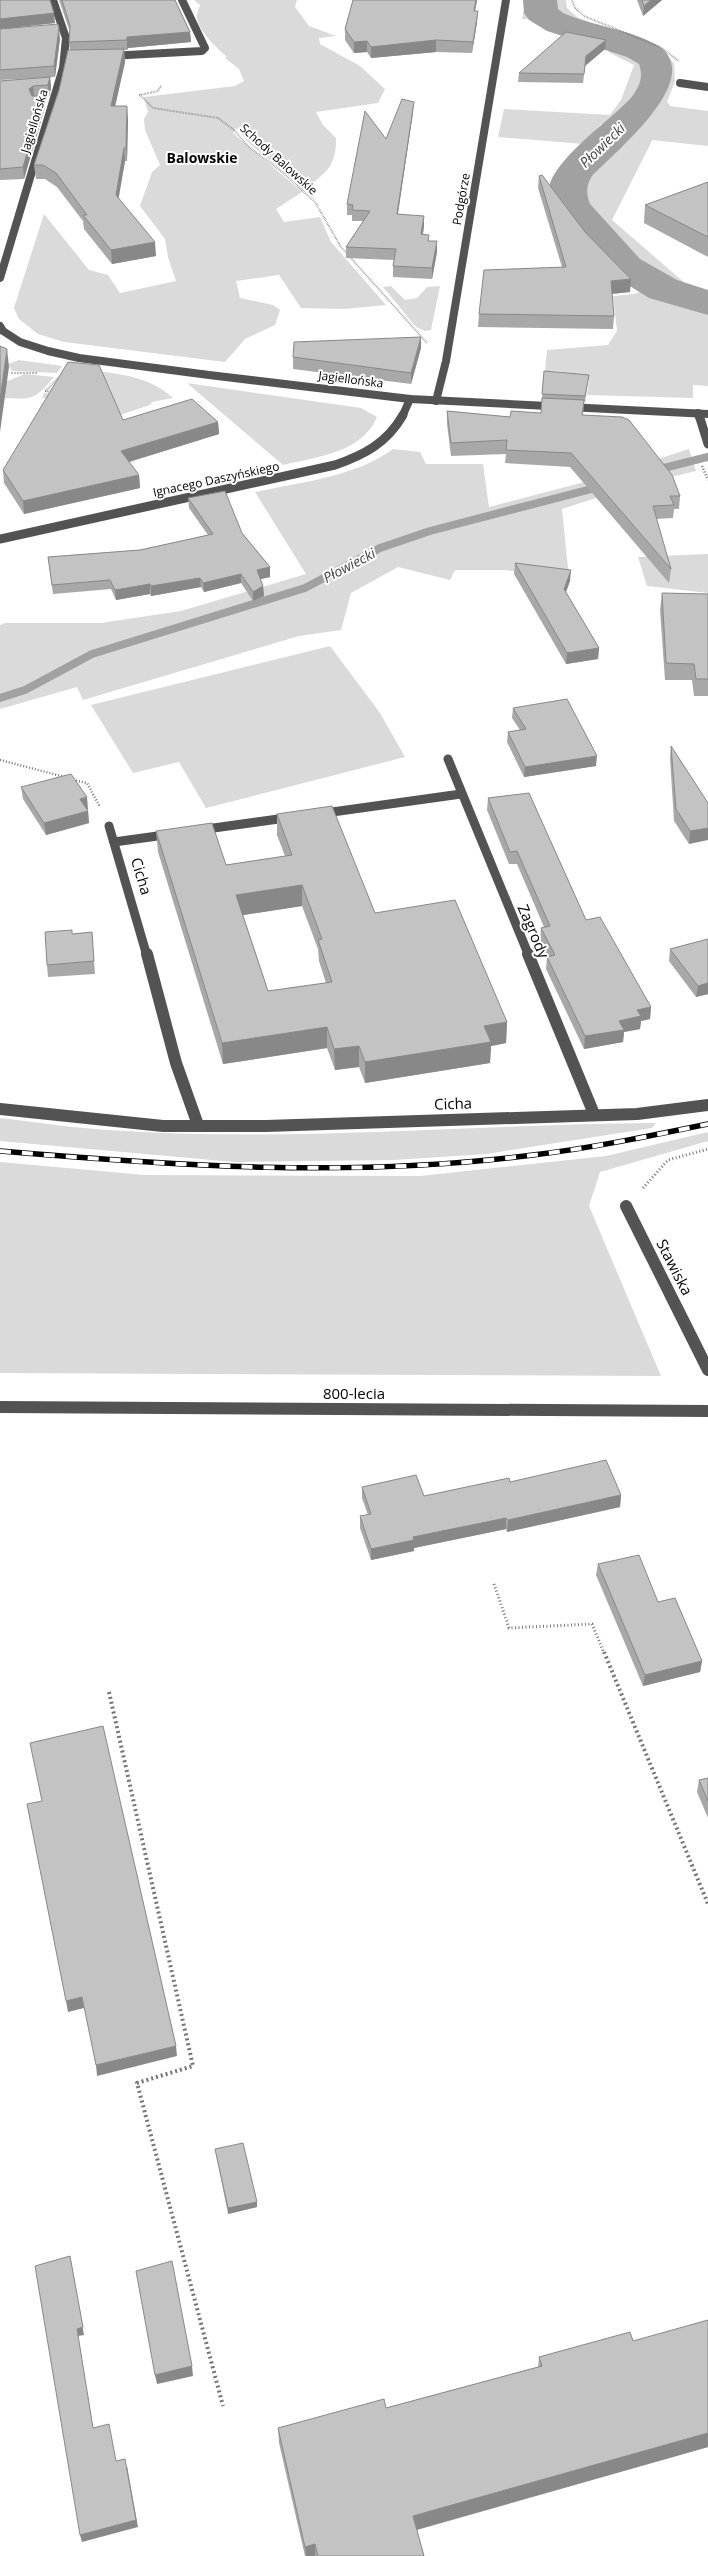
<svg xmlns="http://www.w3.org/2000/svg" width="708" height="2556" viewBox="0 0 708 2556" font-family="'Open Sans',sans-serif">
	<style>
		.green { fill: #dadada }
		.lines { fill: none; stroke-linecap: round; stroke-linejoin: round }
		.stream { stroke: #a1a1a1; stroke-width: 8 }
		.river { fill: #a1a1a1; fill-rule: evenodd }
		.path-far3 { stroke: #757575; stroke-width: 2; stroke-dasharray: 0.5 1; stroke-linecap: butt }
		.path-far2 { stroke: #757575; stroke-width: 2.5; stroke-dasharray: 1 2; stroke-linecap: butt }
		.path-far1 { stroke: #757575; stroke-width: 3; stroke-dasharray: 1 2.5; stroke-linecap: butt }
		.path { stroke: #757575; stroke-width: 4; stroke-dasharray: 2 3; stroke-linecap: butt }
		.minor-far2 { stroke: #535353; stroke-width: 8 }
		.minor-far1 { stroke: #535353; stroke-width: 9 }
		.minor { stroke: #535353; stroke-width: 12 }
		.rail-casing { stroke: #000; stroke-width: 5.5 }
		.rail { stroke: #fff; stroke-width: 4; stroke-dasharray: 11; stroke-linecap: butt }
		.wall { fill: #a8a8a8; fill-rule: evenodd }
		.shaded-wall { fill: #888 }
		.building { fill: #c3c3c3; stroke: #888; fill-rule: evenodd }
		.labels { text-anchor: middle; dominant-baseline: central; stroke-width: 4; stroke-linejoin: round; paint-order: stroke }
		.far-street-label { font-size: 12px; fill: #000; stroke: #fff }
		.far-water-label { font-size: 14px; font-style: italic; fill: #424242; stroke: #fff }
		.far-neighbourhood-label { font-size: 14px; font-weight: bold; fill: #000; stroke: #fff }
		.street-label { font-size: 15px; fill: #000; stroke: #fff }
	</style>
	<rect width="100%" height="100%" fill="#fff"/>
	<g class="green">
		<path d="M194 0H297L295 7 309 26 336 36 319 38 320 44 360 66 385 89 378 103 316 112 323 125 336 138C336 168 327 170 305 190L250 144 236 128 233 133 302 192 276 209 284 222 320 217 331 242 386 305 344 309 301 308 279 275 236 281 240 298 273 305 280 310 275 325 245 339 225 362 64 342 38 334 19 319 14 308 44 214 89 270 108 275 120 293 176 281 168 257 165 239 140 206 152 172 160 165 145 130 144 119 148 112 144 97 235 86 244 81 239 69 225 58 227 57C217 48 199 32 197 18 196 14 199 9 200 5Z"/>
		<path d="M526 0H532L531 8C560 44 617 32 647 61L643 89 615 123 601 124 584 144 498 137 504 109 610 115 621 100 634 65 608 52 611 50 572 40 532 19H522Z"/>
		<path d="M549 0H566L567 8 577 17 662 52 674 63 675 81 667 102 670 105 612 220 694 291C684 288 672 286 664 281 645 267 577 213 578 189 578 185 581 179 583 175L654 111 669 84 671 63C655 50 635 43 615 36 593 28 562 27 547 8Z"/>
		<path d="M669 106 708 111V146L652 140Z"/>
		<path d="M391 286 405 300 417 298 427 287 440 286 431 330 425 331 416 327 383 287Z"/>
		<path d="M646 290 708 308V386L693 385V398L587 395 589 380 564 378 563 372 545 371 547 350 608 345 617 331 613 296 634 294Z"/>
		<path d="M19 360 62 366 57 373 12 371 8 364Z"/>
		<path d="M70 368C106 373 145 372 173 398L152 402 150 405 120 415 61 398H42L44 393 91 398 98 392 106 379 68 374 57 391 50 390Z"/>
		<path d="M25 374 54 377C33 402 32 399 0 398V384Z"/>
		<path d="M187 383 361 408 377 417C362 453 316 457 283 465Z"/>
		<path d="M393 449 420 452 426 464H483L489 507 596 479 689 449 696 471 636 485 562 509 569 578 504 570H455L450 580 398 567 351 593 341 630 299 636 83 700 77 687 0 709V625L5 623H101L181 611 306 574 255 492C301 482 355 477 393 449Z"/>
		<path d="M708 554V593L647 586 638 557Z"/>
		<path d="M330 646 380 713 405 757 206 808 179 762 133 773 91 705Z"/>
		<path d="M0 1118C36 1122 72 1128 109 1130 290 1143 474 1124 656 1123L652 1128 486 1154 394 1160 234 1162 0 1141Z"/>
		<path d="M708 1132V1141L600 1172 589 1206 661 1376 0 1373V1162L145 1175 420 1176 606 1156Z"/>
	</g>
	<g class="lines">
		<g class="stream">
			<path d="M652 471 708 457"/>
			<path d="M0 698 25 690 92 654 305 588 380 548 430 531 603 486"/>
		</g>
		<path class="river" d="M523 0H557L558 9 563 13C593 26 628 29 657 45 708 77 616 151 592 176 586 185 586 194 590 204L640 259 677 280 708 290V315L649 298 612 275 553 206C549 198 548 191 550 183 562 153 608 122 631 98 639 87 644 78 639 64L627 57 547 31 529 20 524 13Z"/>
		<g class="path-far3">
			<path d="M572 0 575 8 584 16 660 47 679 61"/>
			<path d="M161 86 158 91 140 95 153 108 218 118 234 130 248 146 282 172 315 202 341 247 427 343"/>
			<path d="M11 373H38"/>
			<path d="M52 392 46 391 59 377"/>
		</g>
		<g class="path-far2">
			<path d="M702 466 708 480"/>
			<path d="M0 760 65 777"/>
			<path d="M73 780 87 783 100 807"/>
		</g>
		<g class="path-far1">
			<path d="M643 1188 668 1160 708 1149"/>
			<path d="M494 1584 509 1628 592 1624 604 1653"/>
		</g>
		<g class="path">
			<path d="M604 1652 708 1904"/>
			<path d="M109 1692 193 2066 137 2083 223 2406"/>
		</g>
		<g class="minor-far2">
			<path d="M109 56 202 51 205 48 182 0"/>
			<path d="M680 83 708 87"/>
			<path d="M0 278 63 68 66 38 53 0"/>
			<path d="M0 326 3 331 20 342 48 351 79 358 209 375 410 399 708 414"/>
			<path d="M436 401 446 361 506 0"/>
			<path d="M698 413 699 417"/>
			<path d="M402 417 410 399"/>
		</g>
		<g class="minor-far1">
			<path d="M699 415 708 444"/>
			<path d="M0 539 335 465C364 455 387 443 403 415"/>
			<path d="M448 759 529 956"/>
			<path d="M318 814 461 794"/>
			<path d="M109 826 147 956"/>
			<path d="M199 830 293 817"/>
			<path d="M114 842 172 834"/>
		</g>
		<g class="minor">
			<path d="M147 954 176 1063 198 1125"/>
			<path d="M528 954 594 1114"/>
			<path d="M0 1109 163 1126H266L637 1114 708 1105"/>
			<path d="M626 1206 708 1370"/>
			<path d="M0 1407 708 1411"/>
		</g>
		<g class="rail-casing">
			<path id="rail" d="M0 1151C177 1166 356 1178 533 1155 592 1148 650 1136 708 1124"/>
		</g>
		<use href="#rail" class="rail"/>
	</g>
	<g class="wall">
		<path d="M0 0 55 23 19 27 60 39 55 77 0 80Z"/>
		<path d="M59 0H175L190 32 191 42 128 48 127 50H124L125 62 115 106 128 119 127 161H125L118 198 156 256 112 264 84 229 83 221 57 187 45 179H36L34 165 59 90 70 50 69 42 70 32Z"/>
		<path d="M353 0H477L475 11 477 22 472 53 436 52 371 58 367 52 354 53 345 40V29Z"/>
		<path d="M637 0H662L643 16Z"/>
		<path d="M605 49 585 66 583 83 518 82 519 73Z"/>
		<path d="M50 77 51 88 49 96H37H44L45 107 24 179 0 180V81Z"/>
		<path d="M413 112 398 214 424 226 423 234 429 241 437 252 432 279 393 277V266L394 260 346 258V247L363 221H352V215H347V204L386 139Z"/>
		<path d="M539 176 630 292 612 294 614 316 613 329 478 327 479 314 562 267 538 188Z"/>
		<path d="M708 182V257L644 223 645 205Z"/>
		<path d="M421 348 411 384 293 369V357Z"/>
		<path d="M544 371 589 375 585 402H584L583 415 680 496 679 509H674L673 518 656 519 671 569 669 583 570 467 505 463 506 454 451 456 447 424V411L510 417 541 413Z"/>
		<path d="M123 420 218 422 219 434 129 462 139 475 140 488 24 514 4 483 3 470Z"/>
		<path d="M188 498 242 533 270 567V577L260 579 263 586 264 596 253 601 241 583 204 592 201 587 151 596 150 594 116 600 111 589 53 594 48 557 140 550 208 535 189 508Z"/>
		<path d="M515 563 570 581 566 592 599 648 598 659 566 664 514 574Z"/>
		<path d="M662 593 708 594V696H694L692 680H665L660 610Z"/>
		<path d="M513 708 596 766 524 777 507 742 508 732 520 730 512 718Z"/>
		<path d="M671 746 708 803 689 844 674 821 670 758Z"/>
		<path d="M21 787 88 809 87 810 88 811 89 823 46 835 23 799Z"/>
		<path d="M488 798 586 920 651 1007 650 1019 641 1021 640 1029 624 1032 623 1042 584 1049 546 969 547 957H548L540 940 541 928 544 927 517 864H509L487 810Z"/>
		<path d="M277 814 375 913 507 1022 506 1043 491 1046 490 1063 365 1083 359 1067 335 1070 327 1048 223 1064 158 852 156 831 226 865 285 856 277 835ZM302 906 318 949 319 961 326 983 268 991 243 915Z"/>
		<path d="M92 932 95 974 48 977 47 965 72 934Z"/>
		<path d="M708 939V994L696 997 669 961 670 949Z"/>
		<path d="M510 1482 621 1495 620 1507 507 1532 506 1529 414 1548V1551L371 1560 360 1528V1516L368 1515 362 1498V1487L424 1496Z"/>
		<path d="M598 1564 658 1602 702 1661 700 1672 643 1686 596 1575Z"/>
		<path d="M708 1778V1818L697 1792 699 1780Z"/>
		<path d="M215 2149 257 2207 228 2214Z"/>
		<path d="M633 2341 708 2447 417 2530 424 2556H305L279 2443 278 2428 386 2408 538 2367 539 2357Z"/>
	</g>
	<g class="shaded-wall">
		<path d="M476 0H477L473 22 474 11Z"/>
		<path d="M651 0H662L643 16 644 6Z"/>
		<path d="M478 11 477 22 472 53 473 42Z"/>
		<path d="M54 13 55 23 0 29V19Z"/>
		<path d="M59 28 60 39 55 77 54 66Z"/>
		<path d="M190 32 191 42 128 48 127 50V37Z"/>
		<path d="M436 40V52L371 58V47Z"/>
		<path d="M606 40 605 49 585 66 583 83 586 56Z"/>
		<path d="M367 41V52L354 53V42Z"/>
		<path d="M124 49 125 62 112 120 111 106Z"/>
		<path d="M50 77 51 88 49 96 48 85Z"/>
		<path d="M33 86 34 96 30 100 29 89Z"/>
		<path d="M44 96 45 107 24 179 23 167Z"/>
		<path d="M414 102 413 112 396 225 397 214Z"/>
		<path d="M127 106 128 119 127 161 126 148Z"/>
		<path d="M124 148 125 161 117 208 116 195Z"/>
		<path d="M424 216V226L421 245V234Z"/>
		<path d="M437 241V252L432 279V268Z"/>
		<path d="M155 242 156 256 112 264 111 250Z"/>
		<path d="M631 279 630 292 610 294 611 281Z"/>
		<path d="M421 337V348L411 384V373Z"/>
		<path d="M7 349 9 367 0 432V400Z"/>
		<path d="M218 422 219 434 122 464 121 451Z"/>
		<path d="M139 475 140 488 24 514 23 501Z"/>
		<path d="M270 567V577L257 580V570Z"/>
		<path d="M571 570 570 581 563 600 564 589Z"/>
		<path d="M241 574V583L204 592 203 583Z"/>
		<path d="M200 578 201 587 151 596V586Z"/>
		<path d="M150 584V594L116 600 115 590Z"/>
		<path d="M263 586 264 596 253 601V592Z"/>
		<path d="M599 648 598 659 566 664 567 653Z"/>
		<path d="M597 756 596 766 524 777 525 767Z"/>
		<path d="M87 797 88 809 81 811 80 799Z"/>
		<path d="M88 811 89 823 46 835 44 823Z"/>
		<path d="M708 828V840L689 844 690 831Z"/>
		<path d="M302 885V906L237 916 236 895Z"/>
		<path d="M708 983V994L696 997 698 986Z"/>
		<path d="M651 1007 650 1019 641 1021 640 1029 624 1032 623 1042 584 1049 585 1036 619 1021 637 1010Z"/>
		<path d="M507 1022 506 1043 491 1046 490 1063 365 1083V1062L484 1026Z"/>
		<path d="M327 1027V1048L223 1064 222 1043Z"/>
		<path d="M359 1046V1067L335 1070 334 1049Z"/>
		<path d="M621 1495 620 1507 507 1532 508 1520Z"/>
		<path d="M506 1518V1529L414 1548V1551L371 1560V1549L413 1537Z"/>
		<path d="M702 1661 700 1672 643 1686 645 1675Z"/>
		<path d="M82 1997 84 2008 68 2012 66 2001Z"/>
		<path d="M176 2046 177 2056 97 2076 96 2065Z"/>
		<path d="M257 2202V2207L228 2214V2208Z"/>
		<path d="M70 2256 84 2335 78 2336 94 2436 77 2329Z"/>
		<path d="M192 2366 193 2376 157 2384 155 2375Z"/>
		<path d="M708 2433V2447L412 2531 413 2516Z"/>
		<path d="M127 2466 138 2527 82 2542 80 2535Z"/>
		<path d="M315 2544V2556H306L305 2547Z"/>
	</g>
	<g class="building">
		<path d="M0 0H50L54 13 0 19Z"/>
		<path d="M62 0H175L190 32 127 37V40L69 42 70 26Z"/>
		<path d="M353 0H476L474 11H478L473 42 436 40 371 47 367 41 354 42 345 29Z"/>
		<path d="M642 0H651L644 6Z"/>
		<path d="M58 24 59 28 54 66 0 70V29Z"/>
		<path d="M566 32 606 40 586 56 584 74 519 73Z"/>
		<path d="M124 49 111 106H127L126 148H124L116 195 155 242 111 250 83 215H87L56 173 43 165H34L59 90 68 50Z"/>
		<path d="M50 77 48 85 33 86 29 89 32 96H44L23 167 0 169V81Z"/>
		<path d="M402 99 414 102 397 214 424 216 421 234 429 235 428 241H437L432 268 393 266 396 249 346 247 370 211 352 210 353 205 347 204 365 111 386 139Z"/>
		<path d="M542 175 585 232 631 279 611 281 614 316 479 314 484 270 566 267 539 176Z"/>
		<path d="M708 182V237L645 205Z"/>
		<path d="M421 337 411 373 293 357 294 342Z"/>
		<path d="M0 346 7 349 0 400Z"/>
		<path d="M68 362 99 365 123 420 192 399 218 422 121 451 139 475 23 501 3 470Z"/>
		<path d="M544 371 589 375 585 396 542 394Z"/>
		<path d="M542 398 584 400 582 415 622 417 629 420 672 475 680 496H670L674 505 653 506 671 569 571 453 506 450 507 440 451 443 447 411 510 417 511 411 541 413Z"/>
		<path d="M225 491 242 533 270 567 257 570 263 586 253 592 241 574 203 583 200 578 151 586 150 584 115 590 110 580 52 585 48 557 140 550 213 534 188 498Z"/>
		<path d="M515 563 571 570 564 589 599 648 567 653Z"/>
		<path d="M662 593 708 594V679H696L694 664 666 663Z"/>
		<path d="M567 699 597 756 525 767 508 732 526 729 513 708Z"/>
		<path d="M671 746 708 803V828L690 831 676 809Z"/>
		<path d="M71 774 87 797 80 799 88 811 44 823 21 787Z"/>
		<path d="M529 793 586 920 600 917 651 1007 637 1010 641 1016 619 1021 624 1030 585 1036 547 957 555 955 541 928 550 926 517 851 510 852 488 798Z"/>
		<path d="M332 806 375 913 455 900 507 1022 484 1026 491 1042 365 1062 359 1046 334 1049 327 1027 222 1043 156 831 212 823 226 865 292 855 277 814ZM302 885 322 939 318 940 332 982 268 991 236 895Z"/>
		<path d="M72 930V934L92 932 94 961 47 965 45 932Z"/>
		<path d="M708 939V983L698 986 670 949Z"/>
		<path d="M606 1460 621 1495 508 1520 506 1518 413 1537 414 1540 371 1549 360 1516 371 1514 362 1487 416 1475 424 1496 509 1478 510 1482Z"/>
		<path d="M639 1555 658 1602 675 1598 702 1661 645 1675 598 1564Z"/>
		<path d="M103 1726 176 2046 96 2065 82 1997 66 2001 27 1804 42 1801 30 1743Z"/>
		<path d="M708 1778V1801L699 1780Z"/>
		<path d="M243 2143 257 2202 228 2208 215 2149Z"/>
		<path d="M70 2256 83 2327 77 2329 93 2428 109 2424 116 2461 125 2459 136 2520 80 2535 35 2266Z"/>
		<path d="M172 2261 192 2366 155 2375 136 2271Z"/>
		<path d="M708 2320V2433L413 2516 424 2556H318L315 2544 305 2547 278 2428 384 2399 386 2408 542 2366 539 2357 630 2332 633 2341Z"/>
	</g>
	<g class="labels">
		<g class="far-street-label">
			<text transform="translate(34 121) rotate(-73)">Jagiellońska</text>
			<text transform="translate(279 159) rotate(42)">Schody Balowskie</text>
			<text transform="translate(461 199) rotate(-80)">Podgórze</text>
			<text transform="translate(351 379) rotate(7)">Jagiellońska</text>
			<text transform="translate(216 479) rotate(-12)">Ignacego Daszyńskiego</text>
		</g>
		<g class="far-water-label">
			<text transform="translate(602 145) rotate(-44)">Płowiecki</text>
			<text transform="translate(349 565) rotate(-28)">Płowiecki</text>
		</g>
		<g class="far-neighbourhood-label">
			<text x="202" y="157">Balowskie</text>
		</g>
		<g class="street-label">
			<text transform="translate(142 876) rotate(73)">Cicha</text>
			<text transform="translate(534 931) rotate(67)">Zagrody</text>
			<text transform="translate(453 1103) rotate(-2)">Cicha</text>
			<text transform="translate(675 1267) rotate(63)">Stawiska</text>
			<text x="354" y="1393">800-lecia</text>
		</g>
	</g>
</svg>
